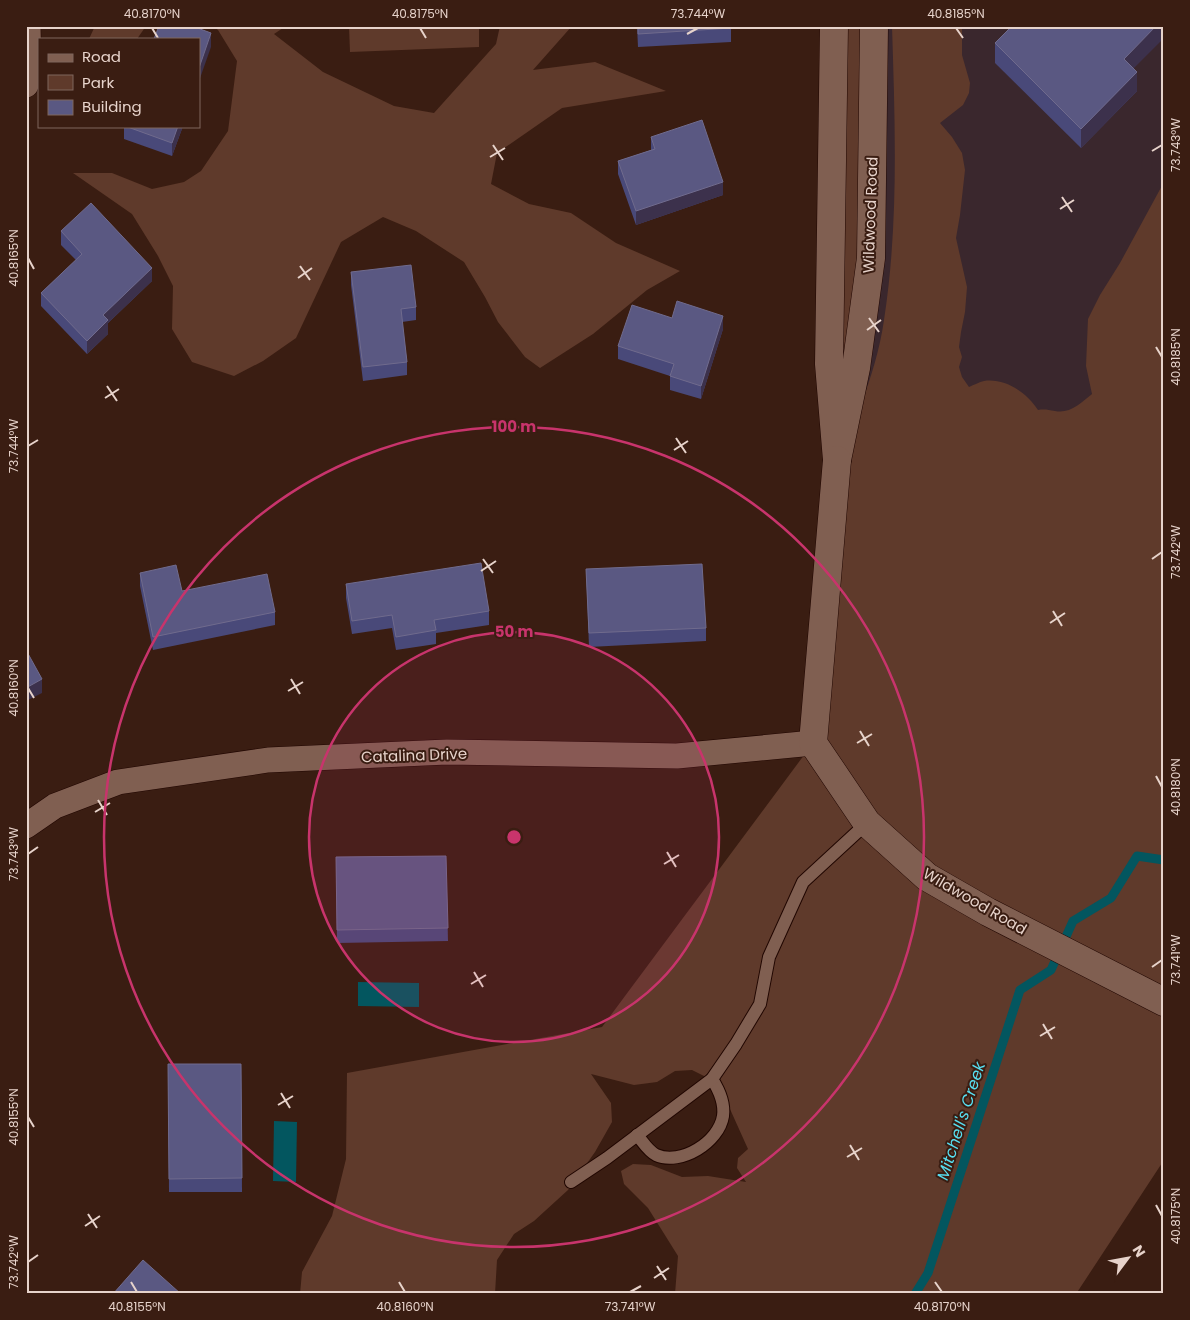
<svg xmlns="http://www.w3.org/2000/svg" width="1190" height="1320" viewBox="0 0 1190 1320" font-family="Poppins,sans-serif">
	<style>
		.education { fill: #3a272d }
		.green { fill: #5f3a2b }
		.water { fill: #03565f }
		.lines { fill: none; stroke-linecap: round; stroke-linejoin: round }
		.stream { stroke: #03565f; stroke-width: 9 }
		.service-casing { stroke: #200600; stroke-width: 14 }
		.minor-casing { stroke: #200600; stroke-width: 26 }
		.tertiary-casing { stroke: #200600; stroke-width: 29 }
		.service { stroke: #805f51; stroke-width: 12 }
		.minor { stroke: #805f51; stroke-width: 25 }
		.tertiary { stroke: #805f51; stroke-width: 28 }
		.wall { fill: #494979 }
		.shaded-wall { fill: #3c314c }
		.building { fill: #5a5882; stroke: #706b8d }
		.ticks { fill: none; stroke: #e7d3cb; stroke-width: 2 }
		.ring { fill: none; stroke: #c8346c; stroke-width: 2.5 }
		.labels { text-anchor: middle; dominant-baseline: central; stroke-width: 4; stroke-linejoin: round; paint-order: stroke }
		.street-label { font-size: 15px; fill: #e7d3cb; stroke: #3a1d12 }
		.water-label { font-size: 16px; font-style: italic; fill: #58def0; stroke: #3a1d12 }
		.centre { fill: #c8346c; stroke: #3a1d12; stroke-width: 2.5 }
		.ring-label { font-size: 15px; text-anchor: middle; font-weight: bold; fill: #c8346c; stroke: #3a1d12; stroke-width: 4; stroke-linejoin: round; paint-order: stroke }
		.neatline { fill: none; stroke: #e7d3cb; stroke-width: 2 }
		.ticks-label { font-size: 12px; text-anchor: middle; fill: #e7d3cb }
	</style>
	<rect width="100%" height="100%" fill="#3a1d12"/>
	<path class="education" d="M834 26H1164V295L1030 479 837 460Z"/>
	<g class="green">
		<path d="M95 26H146L137 39H89Z"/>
		<path d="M213 26H286L274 34 323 72 394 106 434 113 496 44 500 26H572L533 70 595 62 666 91 562 108 497 153 491 184 529 204 571 213 616 243 680 271 647 290 593 334 540 368 525 357 498 322 485 297 464 262 416 231 383 217 341 242 296 338 263 361 234 376 192 362 172 329 173 286 158 256 132 214 73 173H112L152 189 184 182 201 171 228 131 237 61 218 30Z"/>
		<path d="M349 26H479V47L350 52Z"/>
		<path d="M834 26H874L861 405C871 377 880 349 884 320 899 223 895 124 892 26H962V55L970 83 969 93 963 105 940 123 952 137 962 153 965 170 960 215 956 238 967 287 965 312 961 332 959 347 962 357 959 367 962 377 969 387C974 385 979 382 984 381 1006 378 1027 393 1038 410 1045 409 1048 410 1055 411 1070 414 1081 403 1092 394L1086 366 1088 319 1100 295 1120 263 1164 182V1160L1076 1294H675L678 1256 648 1208 624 1184 621 1171 633 1164 651 1165 682 1177 708 1176 746 1182 737 1168 738 1158 748 1149 725 1098 706 1077 692 1070 675 1071 657 1082 634 1085 591 1074 611 1103 612 1122 595 1152 568 1190 534 1221 514 1234 497 1260 495 1294H300L302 1272 332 1216 346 1159 347 1073 602 1027 813 743 837 460Z"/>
	</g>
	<g class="water">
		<path d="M358 982 419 983V1007L358 1006Z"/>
		<path d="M274 1121 297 1122 296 1182 273 1181Z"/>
	</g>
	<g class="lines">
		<path class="stream" d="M915 1294 928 1273 1020 990 1051 970 1073 921 1111 898 1137 856 1164 860"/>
		<g class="service-casing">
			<g id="service">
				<path d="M637 1135C643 1142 648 1151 656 1155 681 1166 719 1142 723 1116 725 1102 719 1090 712 1079"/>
				<path d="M571 1182 607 1158 712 1079 736 1044 760 1004 769 957 803 882 867 823"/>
			</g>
		</g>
		<g class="minor-casing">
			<g id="minor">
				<path d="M26 85 29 67 28 26"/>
				<path d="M26 826 55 806 118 782 268 760 447 752 677 756 813 743"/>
			</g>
		</g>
		<g class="tertiary-casing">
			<g id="tertiary">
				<path d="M834 26 829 364 837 460 856 368 871 258 874 26"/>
				<path d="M837 460 813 743 867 823 927 877 988 912 1164 1002"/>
			</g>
		</g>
		<use href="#service" class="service"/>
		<use href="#minor" class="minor"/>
		<use href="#tertiary" class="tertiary"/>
	</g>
	<g class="wall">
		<path d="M637 26H731V42L638 47Z"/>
		<path d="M995 43 1134 69 1137 91 1081 148 995 63Z"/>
		<path d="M124 126H183L172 156 124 139Z"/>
		<path d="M651 137 723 195 636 225 618 174V161L651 150Z"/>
		<path d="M61 231 152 281 108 323V334L87 354 41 306V293L76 260 61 245Z"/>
		<path d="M351 272 416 307V320L402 322 407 362V375L363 381 351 285Z"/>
		<path d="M672 318 723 329 701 399 670 390V376L618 359V346Z"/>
		<path d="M586 569 706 628V641L589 647Z"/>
		<path d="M140 573 182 591 275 612V625L153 650 140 586Z"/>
		<path d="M346 584 489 611V625L436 633V644L396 650 392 628 352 634 346 598Z"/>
		<path d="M446 856 448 941 337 943 336 857Z"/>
		<path d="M168 1064H241L242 1192H169Z"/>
	</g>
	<g class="shaded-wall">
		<path d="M1156 26H1164V38L1124 78V59Z"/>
		<path d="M211 33V47L199 81V68Z"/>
		<path d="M1137 72V91L1081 148V129Z"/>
		<path d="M178 126H183L172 156V143Z"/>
		<path d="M723 182V195L636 225V211Z"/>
		<path d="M152 268V281L108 323V334L87 354V341L103 315Z"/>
		<path d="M723 316V329L701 399V386Z"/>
		<path d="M42 679V693L26 701V688Z"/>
	</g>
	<g class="building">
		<path d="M159 26H192L211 33 199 68V39H154Z"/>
		<path d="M638 26H731V28L638 34Z"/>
		<path d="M1012 26H1156L1124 59 1137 72 1081 129 995 43Z"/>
		<path d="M702 120 723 182 636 211 618 161 655 149 651 137Z"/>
		<path d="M125 126H178L172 143Z"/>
		<path d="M91 203 152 268 103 315 108 320 87 341 41 293 82 254 61 231Z"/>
		<path d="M411 265 416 307 401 309 407 362 363 367 351 272Z"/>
		<path d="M677 301 723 316 701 386 670 376 674 364 618 346 632 305 672 318Z"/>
		<path d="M481 563 489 611 434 620 436 630 396 637 392 615 352 621 346 584Z"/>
		<path d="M702 564 706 628 589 633 586 569Z"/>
		<path d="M176 565 182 591 267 574 275 612 153 637 140 573Z"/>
		<path d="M26 650 42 679 26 688Z"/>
		<path d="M446 856 448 928 337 930 336 857Z"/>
		<path d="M168 1064H241L242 1178 169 1179Z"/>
		<path d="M143 1260 181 1294H113Z"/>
	</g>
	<path class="ticks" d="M152 28 158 38M420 28 426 38M956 28 963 38M687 34 698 28M493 145 503 160M1152 151 1162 145M490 157 505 148M1062 197 1072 212M1060 209 1074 200M28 258 34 269M300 266 310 280M298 278 312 268M869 318 879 332M867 330 881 320M1156 347 1162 357M107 386 117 401M105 398 119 389M676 438 686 453M28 446 38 440M674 450 688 441M483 559 493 573M1152 559 1162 552M481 571 496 561M1053 611 1062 626M1050 623 1065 613M291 679 300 694M28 688 34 698M288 691 303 682M860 731 869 746M857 743 872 734M1156 776 1162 787M98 800 107 815M95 812 110 803M667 852 676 867M28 854 38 847M664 864 679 855M1152 967 1162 960M474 972 483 987M471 984 486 975M1043 1024 1052 1039M1040 1036 1055 1027M281 1093 290 1108M278 1105 293 1096M28 1117 34 1127M850 1145 859 1160M847 1157 862 1148M1156 1205 1162 1216M88 1214 97 1228M85 1226 100 1216M28 1262 38 1255M657 1266 666 1280M654 1278 669 1268M131 1282 137 1292M399 1282 405 1292M935 1282 942 1292M630 1292 641 1286"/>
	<circle cx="514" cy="837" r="205" fill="#c8346c" fill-opacity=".12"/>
	<g class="ring">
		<circle cx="514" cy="837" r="205"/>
		<circle cx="514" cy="837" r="410"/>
	</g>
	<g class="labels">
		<g class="street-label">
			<text transform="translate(870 215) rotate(-88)">Wildwood Road</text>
			<text transform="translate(414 755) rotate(-2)">Catalina Drive</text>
			<text transform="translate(975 901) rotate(30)">Wildwood Road</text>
		</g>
		<g class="water-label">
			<text transform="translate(961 1121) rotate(-72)">Mitchell's Creek</text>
		</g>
	</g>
	<circle cx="514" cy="837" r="8" class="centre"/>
	<g class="ring-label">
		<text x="514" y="432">100 m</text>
		<text x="514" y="637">50 m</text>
	</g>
	<rect width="1190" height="1320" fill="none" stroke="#3a1d12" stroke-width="55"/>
	<rect x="38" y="38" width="162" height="90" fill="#3a1d12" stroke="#7f665c"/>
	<rect x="48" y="54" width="25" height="8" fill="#805f51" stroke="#7f665c"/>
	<text x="82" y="62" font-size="15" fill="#e7d3cb">Road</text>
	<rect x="48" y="75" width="25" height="15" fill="#5f3a2b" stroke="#7f665c"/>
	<text x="82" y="88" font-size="15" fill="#e7d3cb">Park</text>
	<rect x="48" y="100" width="25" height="15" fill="#5a5882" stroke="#7f665c"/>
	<text x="82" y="112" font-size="15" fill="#e7d3cb">Building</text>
	<g transform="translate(1128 1258) rotate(58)" stroke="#3a1d12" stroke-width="4" paint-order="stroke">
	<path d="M0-4L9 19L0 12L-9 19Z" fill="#e7d3cb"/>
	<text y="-8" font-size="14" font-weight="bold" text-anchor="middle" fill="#e7d3cb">N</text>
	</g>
	<rect x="28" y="28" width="1134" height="1264" class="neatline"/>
	<g class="ticks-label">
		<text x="152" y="18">40.8170°N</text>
		<text x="420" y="18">40.8175°N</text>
		<text x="698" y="18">73.744°W</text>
		<text x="956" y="18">40.8185°N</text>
		<text transform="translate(1176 145) rotate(-90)" y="4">73.743°W</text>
		<text transform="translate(14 258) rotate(-90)" y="4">40.8165°N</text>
		<text transform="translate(1176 357) rotate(-90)" y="4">40.8185°N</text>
		<text transform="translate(14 446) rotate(-90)" y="4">73.744°W</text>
		<text transform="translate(1176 552) rotate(-90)" y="4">73.742°W</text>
		<text transform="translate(14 688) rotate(-90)" y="4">40.8160°N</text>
		<text transform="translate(1176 787) rotate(-90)" y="4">40.8180°N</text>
		<text transform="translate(14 854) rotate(-90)" y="4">73.743°W</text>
		<text transform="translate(1176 960) rotate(-90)" y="4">73.741°W</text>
		<text transform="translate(14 1117) rotate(-90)" y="4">40.8155°N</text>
		<text transform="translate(1176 1216) rotate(-90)" y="4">40.8175°N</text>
		<text transform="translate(14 1262) rotate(-90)" y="4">73.742°W</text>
		<text x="137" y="1311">40.8155°N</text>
		<text x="405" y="1311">40.8160°N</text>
		<text x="630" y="1311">73.741°W</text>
		<text x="942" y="1311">40.8170°N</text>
	</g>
</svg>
